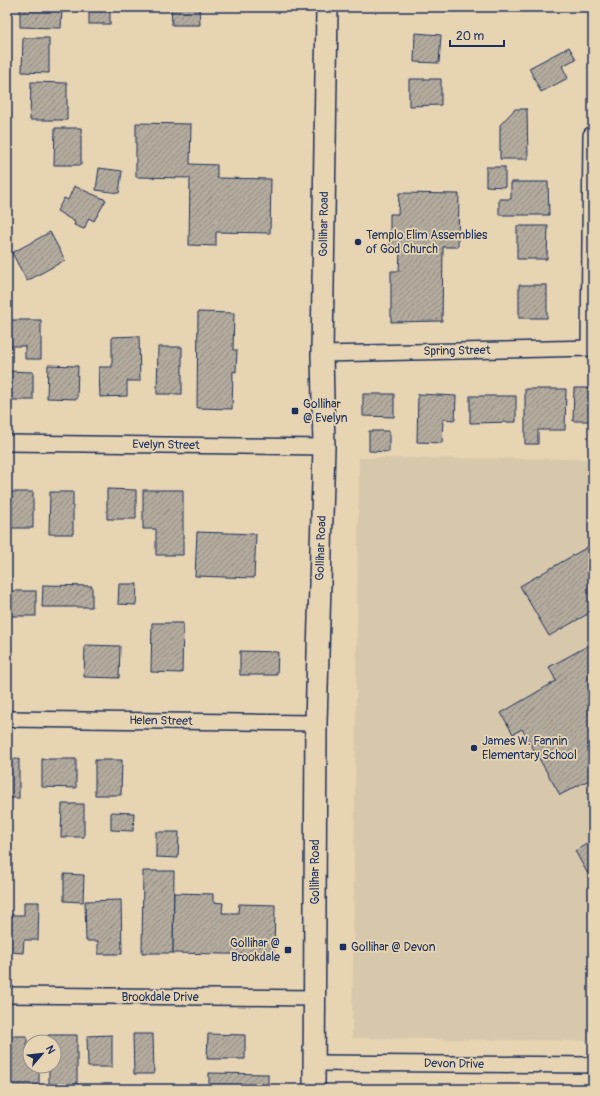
<svg xmlns="http://www.w3.org/2000/svg" width="600" height="1096" viewBox="0 0 600 1096" font-family="Pangolin,sans-serif">
	<style>
		.built { fill: #d7c8ac }
		.building { fill: url(#building-hatch); stroke: #1b2f5e }
		.lines { fill: none; stroke-linecap: round; stroke-linejoin: round }
		.minor-casing { stroke: #1b2f5e; stroke-width: 18 }
		.secondary-casing { stroke: #1b2f5e; stroke-width: 24 }
		.minor { stroke: #e6d4b2; stroke-width: 15 }
		.secondary { stroke: #e6d4b2; stroke-width: 21 }
		.poi-dot { fill: #1b2f5e; stroke: #e6d4b2; stroke-width: 1.5 }
		.labels { text-anchor: middle; dominant-baseline: central; stroke-width: 3.5; stroke-linejoin: round; paint-order: stroke }
		.street-label { font-size: 12px; fill: #1b2f5e; stroke: #e6d4b2 }
		.poi-label { font-size: 12px; fill: #1b2f5e; stroke: #e6d4b2; text-anchor: start }
	</style>
	<defs>
		<pattern id="building-hatch" width="6" height="6" patternUnits="userSpaceOnUse"><rect width="6" height="6" fill="#b3ab9d"/><path d="M-1 1l2-2M0 6l6-6M5 7l2-2" fill="none" stroke="#918c83"/></pattern>
	</defs>
	<rect width="100%" height="100%" fill="#e6d4b2"/>
	<filter id="ink" filterUnits="userSpaceOnUse"><feTurbulence type="fractalNoise" baseFrequency=".025" numOctaves="2"/><feDisplacementMap in="SourceGraphic" scale="8" xChannelSelector="R" yChannelSelector="G"/><feConvolveMatrix kernelMatrix="1 2 1 2 8 2 1 2 1" color-interpolation-filters="sRGB"/></filter>
	<g filter="url(#ink)">
		<path class="built" d="M359 458 593 459V1041L352 1038Z"/>
		<g class="building">
			<rect x="89" y="7" width="21" height="17"/>
			<path d="M171 7H199L200 25H172Z"/>
			<path d="M20 8 62 9 61 28 20 27Z"/>
			<path d="M415 33 441 35 439 63 414 62Z"/>
			<path d="M23 38H49V73L22 72Z"/>
			<path d="M569 47 576 59 562 66 568 78 541 92 529 68Z"/>
			<path d="M409 79H441V105L409 106Z"/>
			<path d="M31 82 67 83V120H30Z"/>
			<path d="M515 109H527L528 159H500V125Z"/>
			<path d="M136 123 191 124 190 164 217 165V178L271 179 270 233 216 232V246L189 245 190 178 136 177Z"/>
			<path d="M55 128H81V165H54Z"/>
			<path d="M486 167H505V187L486 186Z"/>
			<path d="M99 168 122 171 119 193 96 190Z"/>
			<path d="M511 182H548L549 215H499V199H511Z"/>
			<path d="M74 186 106 200 94 221 89 218 84 229 74 225 75 222 57 211 64 198 68 200Z"/>
			<path d="M399 193 459 194 458 247H443L442 321 391 322V271H399L400 251H390V214H398Z"/>
			<path d="M517 226H548L547 259H517Z"/>
			<path d="M50 232 65 260 27 281 12 253Z"/>
			<rect x="519" y="285" width="28" height="33"/>
			<path d="M198 312 234 313 233 350H237L236 372 233 371 232 409 197 408Z"/>
			<path d="M9 320H41V359H25V346H8Z"/>
			<path d="M139 336 140 381H127V396L100 397 99 367H112V337Z"/>
			<path d="M158 347H182V394H157Z"/>
			<path d="M48 365 78 366 77 399 47 398Z"/>
			<path d="M7 371 33 372V400H7Z"/>
			<path d="M574 388H593V421H573Z"/>
			<path d="M525 389H566L565 430H538V444H525Z"/>
			<path d="M363 394H394V417L363 416Z"/>
			<path d="M418 394 456 396 455 420 443 419 442 443 417 442Z"/>
			<path d="M470 396H516V422L470 423Z"/>
			<path d="M369 431H389V452L369 451Z"/>
			<path d="M107 489 136 490V519H107Z"/>
			<path d="M143 490H183V555H156V529H143Z"/>
			<path d="M7 492H33V528H10V516H7Z"/>
			<path d="M50 492H73V534H49Z"/>
			<path d="M197 532 256 534 254 578 195 576Z"/>
			<path d="M591 545 593 548V611L549 636 520 586Z"/>
			<path d="M119 584H137L136 605 118 604Z"/>
			<path d="M43 585 92 586V607H42Z"/>
			<rect x="7" y="591" width="29" height="25"/>
			<path d="M152 623H183L182 673 151 672Z"/>
			<path d="M593 643V778L560 795 522 729 513 734 501 713 556 681 549 667Z"/>
			<path d="M85 645 120 646 119 678 84 677Z"/>
			<path d="M240 651 278 652 277 675H240Z"/>
			<rect x="7" y="759" width="12" height="39"/>
			<path d="M42 759H76V788L42 787Z"/>
			<path d="M95 760H122L121 795H95Z"/>
			<path d="M62 804H84V837H61Z"/>
			<path d="M111 812 134 813 133 831 111 830Z"/>
			<path d="M156 832H179L178 858 156 857Z"/>
			<path d="M593 840V883L575 851Z"/>
			<path d="M143 871H174L173 953H142Z"/>
			<path d="M64 874 84 875 83 902 64 901Z"/>
			<path d="M174 893 213 894V902L223 903 222 913H238L239 904 275 905 274 955 173 953Z"/>
			<path d="M121 900 122 954H98V941H86L85 901Z"/>
			<path d="M24 902H39L38 940H24L23 953 9 952V915H24Z"/>
			<path d="M133 1034H153L154 1074H134Z"/>
			<path d="M208 1034 245 1035V1059H207Z"/>
			<path d="M48 1035H77V1086H49V1066H54V1042H48Z"/>
			<path d="M112 1035V1067H88L87 1036Z"/>
			<path d="M7 1036H27V1049H30V1066H39V1087H7Z"/>
			<path d="M209 1073 268 1074V1089H209Z"/>
		</g>
		<g class="lines">
			<g class="minor-casing">
				<g id="minor">
					<path d="M589 348 591 135H593"/>
					<path d="M322 354 593 348"/>
					<path d="M7 443 324 447"/>
					<path d="M7 719 316 723"/>
					<path d="M7 995 314 998"/>
					<path d="M315 1063 593 1065"/>
				</g>
			</g>
			<g class="secondary-casing">
				<path id="secondary" d="M314 1089 316 723 324 447 322 354 327 7"/>
			</g>
			<use href="#minor" class="minor"/>
			<use href="#secondary" class="secondary"/>
		</g>
	</g>
	<g class="poi-dot">
		<circle cx="358" cy="242" r="4"/>
		<rect x="291" y="407" width="8" height="8" rx="2"/>
		<circle cx="474" cy="748" r="4"/>
		<rect x="339" y="943" width="8" height="8" rx="2"/>
		<rect x="284" y="946" width="8" height="8" rx="2"/>
	</g>
	<g class="labels">
		<g class="street-label">
			<text transform="translate(324 224) rotate(-89)">Gollihar Road</text>
			<text transform="translate(457 351) rotate(-1)">Spring Street</text>
			<text transform="translate(166 445) rotate(1)">Evelyn Street</text>
			<text transform="translate(321 548) rotate(-88)">Gollihar Road</text>
			<text transform="translate(161 721) rotate(1)">Helen Street</text>
			<text transform="translate(315 872) rotate(-90)">Gollihar Road</text>
			<text x="160" y="997">Brookdale Drive</text>
			<text transform="translate(454 1064) rotate(1)">Devon Drive</text>
		</g>
		<g class="poi-label">
			<text x="366" y="235">Templo Elim Assemblies<tspan x="366" dy="14">of God Church</tspan></text>
			<text x="303" y="404">Gollihar<tspan x="303" dy="14">@ Evelyn</tspan></text>
			<text x="482" y="741">James W. Fannin<tspan x="482" dy="14">Elementary School</tspan></text>
			<text x="280" y="943" text-anchor="end">Gollihar @<tspan x="280" dy="14">Brookdale</tspan></text>
			<text x="351" y="947">Gollihar @ Devon</text>
		</g>
	</g>
	<rect width="600" height="1096" fill="none" stroke="#e6d4b2" stroke-width="24"/>
	<rect x="12" y="12" width="576" height="1072" fill="none" stroke="#1b2f5e" stroke-width="1.5" filter="url(#ink)"/>
	<g transform="translate(42 1054) rotate(62)"><circle r="19" fill="#e6d4b2" stroke="#959290"/>
	<path d="M0-3L7 15L0 10L-7 15Z" fill="#1b2f5e"/>
	<text y="-6" font-size="11" font-weight="bold" text-anchor="middle" fill="#1b2f5e">N</text>
	</g>
	<path d="M450 40v6h54v-6" fill="none" stroke="#1b2f5e" stroke-width="2"/>
	<text x="456" y="40" font-size="12" fill="#1b2f5e" stroke="#e6d4b2" stroke-width="3" paint-order="stroke">20 m</text>
</svg>
